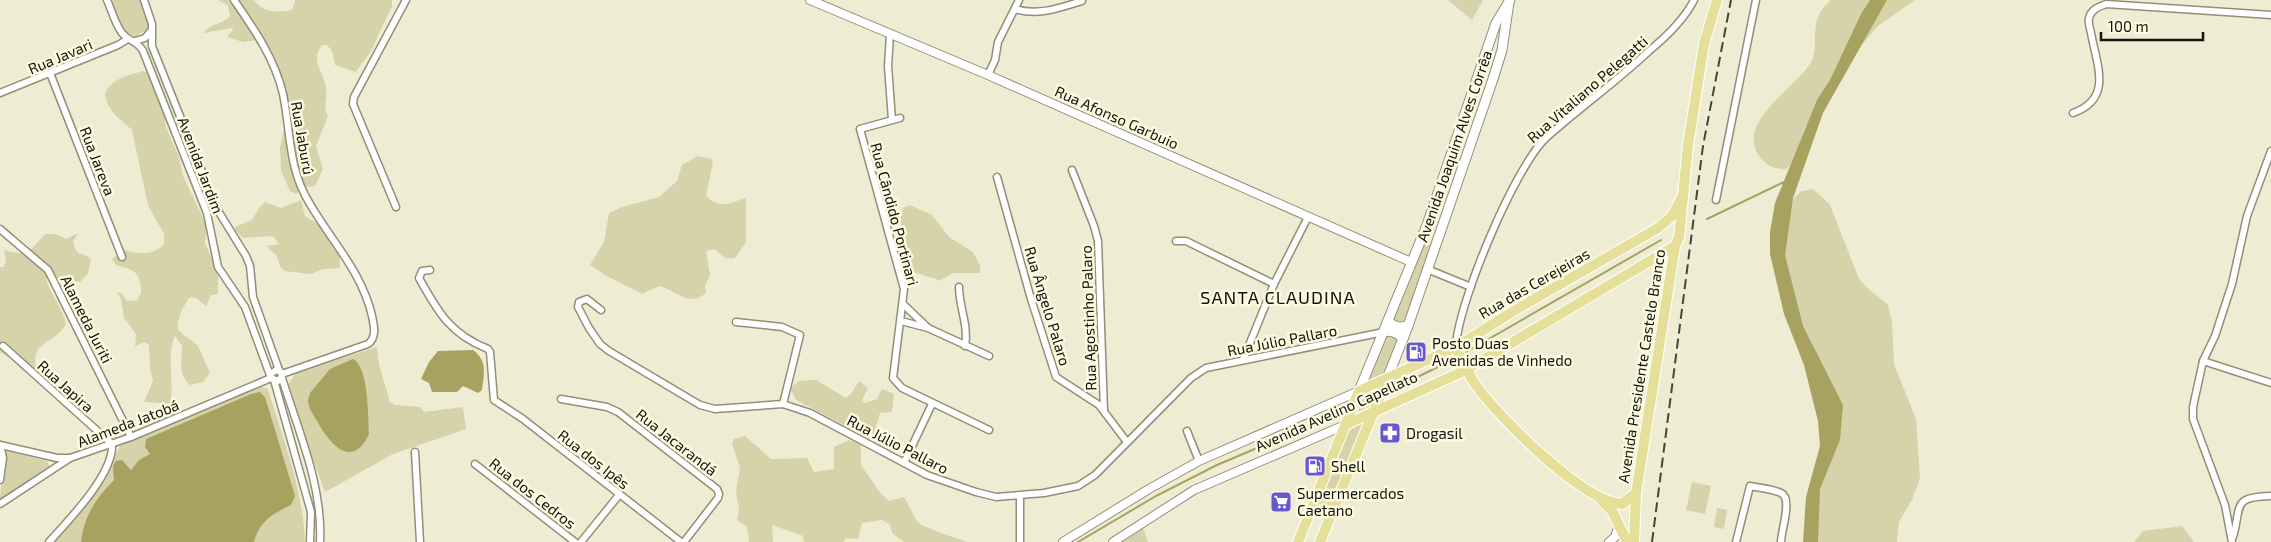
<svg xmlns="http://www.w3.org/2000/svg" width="2271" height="542" viewBox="0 0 2271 542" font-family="'Exo 2',sans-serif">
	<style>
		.green { fill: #d6d3aa }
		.water { fill: #a8a260 }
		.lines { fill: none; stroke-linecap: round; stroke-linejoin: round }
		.stream { stroke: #a8a260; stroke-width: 2 }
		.minor-casing { stroke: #918f78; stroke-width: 9 }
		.tertiary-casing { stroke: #918f78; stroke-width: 10 }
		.secondary-casing { stroke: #918f78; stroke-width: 11 }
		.primary-casing { stroke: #fff; stroke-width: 12 }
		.minor { stroke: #fff; stroke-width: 6 }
		.tertiary { stroke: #fff; stroke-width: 8 }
		.secondary { stroke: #fff; stroke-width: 9 }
		.primary { stroke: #e5df9a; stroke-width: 10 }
		.rail { stroke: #464539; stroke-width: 2; stroke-dasharray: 10 5; stroke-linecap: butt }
		.labels { text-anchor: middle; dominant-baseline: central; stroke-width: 5; stroke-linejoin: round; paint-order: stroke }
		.street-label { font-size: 15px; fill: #15140c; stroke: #fcfae0 }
		.poi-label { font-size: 15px; fill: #15140c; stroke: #fcfae0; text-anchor: start }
		.quarter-label { font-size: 18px; letter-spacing: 1px; fill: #15140c; stroke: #fcfae0 }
	</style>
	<rect width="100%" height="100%" fill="#eeedd3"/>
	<g class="green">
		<path d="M112 0H141L149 24 147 30 136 36C120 33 117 13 112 0Z"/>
		<path d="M218 0H254C264 14 277 12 292 10L295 0H392V6L371 51 356 72 335 65 332 51 327 45H323C308 59 325 73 326 89 328 100 322 106 328 116L316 146 323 169 315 186 306 187 296 194 290 191 281 171 280 148 287 114 268 52 256 40 243 42 227 37 233 30 232 28 204 33C209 24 223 24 230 16L228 6Z"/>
		<path d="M1448 0H1483L1472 20Z"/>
		<path d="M1831 0H1915L1878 26 1840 70 1804 130 1794 161 1786 169C1775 169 1768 167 1760 157 1733 122 1800 86 1812 60 1818 46 1812 28 1819 15 1821 9 1827 4 1831 0Z"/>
		<path d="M143 71 149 73 151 82 163 108 166 127 179 157 183 176 207 226 205 243 218 273V294L211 295 206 306 196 298 190 297C183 307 177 317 178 330L198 346 210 373 203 382 190 385C177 373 182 362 182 346L175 336C165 357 177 386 168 411L162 413 160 403 144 402 153 381 150 369 149 345 144 342 135 346 136 334 124 318 121 299 117 292 121 293 127 301 137 300 141 293C141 272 135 270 116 265L112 259 124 250C140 254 151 256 164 245V234L148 205 132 130 115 115 107 103 105 94C112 78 127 76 143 71Z"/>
		<path d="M698 156 711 159 713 162 706 196C723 210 727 203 746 198V242L735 258C725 260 722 256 715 249L706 251 710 275 705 286 706 293C688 308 674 289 659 286L642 294 605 275 590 265 604 242 609 213 622 207 659 197 677 181 682 165Z"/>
		<path d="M1813 189 1830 205 1859 279 1866 287 1888 305 1892 322 1894 364 1916 419 1920 478 1912 500 1899 522 1897 542H1817V486L1828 427 1770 245 1787 206 1801 191Z"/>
		<path d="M301 200 305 216 325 228 336 237 339 246 340 268 323 269 311 274 284 271 281 268 276 255 266 246 279 244 273 236 243 238 235 230V227L252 220 259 208 265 202 281 208Z"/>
		<path d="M910 205 932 215 949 237 973 252 980 265V273H953L938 281 935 278C923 278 919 270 904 273L898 262 894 243 901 229V216L903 208Z"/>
		<path d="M78 233 73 242C77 258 81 251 91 259L88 274 80 282H66L52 277 46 279C51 296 64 309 66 325 51 346 31 340 36 370L34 372H24L12 359 0 352V267H4L6 260 4 250C28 257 29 252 45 234H55L66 239Z"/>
		<path d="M1426 241H1429L1430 246 1405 324 1396 325 1392 319Z"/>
		<path d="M1392 334 1400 340 1385 373 1370 380 1368 378 1385 337Z"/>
		<path d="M377 347 379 365 390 402 395 405 421 407 424 412 463 407 466 429 393 454 325 492 288 391V385L296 373Z"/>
		<path d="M816 380 846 398 851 394 859 381 868 388 862 400 865 403 877 399 882 389 894 394 892 412 880 413 872 440 796 400 790 388 799 381Z"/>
		<path d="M259 386 268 389C283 439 303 489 305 542H51L92 499 121 444Z"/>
		<path d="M1378 388 1371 406 1357 412 1366 392Z"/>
		<path d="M1364 422 1365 423 1334 502 1321 496 1349 428Z"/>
		<path d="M745 436 771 459 807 458 814 472 834 469V447L849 440 861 445V465L881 494 889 501 904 497C909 505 913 517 920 524 923 527 961 540 968 542H904L892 533 890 525 882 520 862 523 858 539 846 538 843 542H804L803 536 772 525 773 542H749L747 527 737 520 739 510 736 491 740 468 732 443 734 439Z"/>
		<path d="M7 451 47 461 50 467 3 500 0 499C0 484 6 470 4 455Z"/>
		<path d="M1692 482 1711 486 1705 514 1686 510Z"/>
		<path d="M1717 508 1727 510 1724 529 1714 527Z"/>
		<path d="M2182 526 2194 542H2134L2143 531Z"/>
		<path d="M1143 528 1148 542H1123Z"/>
	</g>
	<g class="water">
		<path d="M1870 0H1887L1823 113 1793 198 1785 255 1803 326 1843 405 1840 440 1820 489 1818 542H1803L1806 497 1820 446 1818 421 1804 365 1784 314 1770 254V232L1775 203 1817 100 1830 80 1861 14Z"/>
		<path d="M473 350C488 361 484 374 482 390L478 393 463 386 457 392H432L429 383 421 379 429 362 438 351Z"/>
		<path d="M353 359C369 367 368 417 369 434 352 471 329 443 317 421 313 414 308 408 308 400L310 393 330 369Z"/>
		<path d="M260 392 265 397 295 496 291 505C272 514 260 521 254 542H81C84 516 96 498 114 480L113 466 116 461 122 460 131 470 139 460 150 454 145 447 146 439 251 394Z"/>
	</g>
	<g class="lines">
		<g class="stream">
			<path d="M1707 219 1784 182"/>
			<path d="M1466 352 1661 240"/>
			<path d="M1389 391 1454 359"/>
			<path d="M1078 542 1156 496 1217 465 1339 413"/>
		</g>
		<g class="minor-casing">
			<g id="minor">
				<path d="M107 0C112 11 115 24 122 33 129 42 137 40 143 51L207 213 218 267 245 307 271 378 278 381 282 376 281 372 276 370 271 374"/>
				<path d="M144 0 152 24V46L217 209 246 256 250 266 253 297 279 370"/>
				<path d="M234 0C254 29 275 59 283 94 291 133 288 169 310 204 332 242 362 272 372 316 374 326 377 337 368 344L282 374"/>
				<path d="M1015 9C1039 16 1059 8 1082 1"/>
				<path d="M890 35 888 66 892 120"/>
				<path d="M135 41 145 38 151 31"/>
				<path d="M50 73 122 257"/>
				<path d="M988 75 995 60 998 42 1019 0"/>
				<path d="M0 93 118 45 128 39"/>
				<path d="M2073 113C2113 99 2097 66 2091 33 2090 29 2088 22 2089 18 2091 9 2099 7 2106 4L2271 15"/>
				<path d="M900 118 860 129 904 289 893 378 902 388 989 430"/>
				<path d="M1072 170 1094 226 1098 241 1104 411"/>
				<path d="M997 177 1031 299 1056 377 1099 405 1127 442"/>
				<path d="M1716 200 1756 0"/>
				<path d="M396 207 353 104 354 97 406 0"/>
				<path d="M0 229 48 270 131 437"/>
				<path d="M1176 241H1186L1274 284"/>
				<path d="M1427 269 1471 287"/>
				<path d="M430 270 422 271 419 278C438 312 450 334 488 349L490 352 494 400 523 419 681 542"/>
				<path d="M959 287C959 307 969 326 965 346"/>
				<path d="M903 304 927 327"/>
				<path d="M601 310 587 299 579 302 578 307 589 328 600 344 609 351 700 405 715 409 783 404 810 413 927 475 976 492 996 497 1044 493 1078 486 1095 475 1191 378 1206 368 1384 332"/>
				<path d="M901 321 928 328 989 356"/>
				<path d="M736 322 782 327 800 335 783 404"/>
				<path d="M3 346 112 444C114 474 68 521 49 542"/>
				<path d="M1456 347C1457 305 1516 164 1547 137 1581 107 1617 81 1649 51 1666 37 1684 20 1694 0"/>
				<path d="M1243 360 1274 284 1308 217"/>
				<path d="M2203 361 2271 383"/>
				<path d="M282 378C298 430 323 486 320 542"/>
				<path d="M274 380 311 512 310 542"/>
				<path d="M561 399 607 407 618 412 717 489 719 494 718 498 684 542"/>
				<path d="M1187 431 1199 461"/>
				<path d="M0 445 57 458H70"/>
				<path d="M415 452 420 542"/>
				<path d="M904 463 932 404"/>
				<path d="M475 464 575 542"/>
				<path d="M0 480 3 458 0 445"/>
				<path d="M0 504 70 458 131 437 271 378"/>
				<path d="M2233 537C2242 506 2231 497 2271 496"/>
				<path d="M581 542 619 495"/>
				<path d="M1020 542V496"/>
				<path d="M1736 542 1750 486C1760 488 1772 489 1781 493 1793 498 1781 531 1781 542"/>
				<path d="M2232 542 2225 505 2193 419V407L2203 361 2215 336 2232 284 2247 216 2271 151"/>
			</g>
		</g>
		<g class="tertiary-casing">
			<g id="tertiary">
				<path d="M810 0 988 75 1411 262"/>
				<path d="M1063 542 1149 489 1199 461 1359 391"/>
				<path d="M1113 542 1194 490 1345 425"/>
				<path d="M1609 542 1615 537 1619 525"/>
			</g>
		</g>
		<g class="secondary-casing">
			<g id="secondary">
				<path d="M1388 321C1394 327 1399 328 1408 326"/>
				<path d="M1384 332C1391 330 1398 333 1403 339"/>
				<path d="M1387 379 1408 326 1493 79 1502 50 1509 2"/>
				<path d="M1359 391 1427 225 1496 23 1510 0"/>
			</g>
		</g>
		<g class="primary-casing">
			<g id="primary">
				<path d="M1456 347C1462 361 1468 375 1478 388 1501 419 1583 502 1622 504L1636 493"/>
				<path d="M1345 425 1466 370 1675 246"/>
				<path d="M1316 499 1330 501 1327 514"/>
				<path d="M1601 500 1612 511 1627 542"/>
				<path d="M1298 542 1359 391 1456 347 1512 312 1658 228 1672 216 1681 199"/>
				<path d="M1320 542 1387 379"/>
				<path d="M1634 542 1636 493 1675 246 1679 237 1688 145 1704 44 1717 0"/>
			</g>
		</g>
		<use href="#minor" class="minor"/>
		<use href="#tertiary" class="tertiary"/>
		<use href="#secondary" class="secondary"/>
		<use href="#primary" class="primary"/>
		<path class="rail" d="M1652 542 1703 146 1731 0"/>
	</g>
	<defs>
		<g id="fuel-square" transform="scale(1.125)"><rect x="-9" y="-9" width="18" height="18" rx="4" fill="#6758d1" stroke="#fcfae0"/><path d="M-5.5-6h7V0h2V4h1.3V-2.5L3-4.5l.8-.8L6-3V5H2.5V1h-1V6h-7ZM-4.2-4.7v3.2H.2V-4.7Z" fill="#fff"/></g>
		<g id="pharmacy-square" transform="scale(1.125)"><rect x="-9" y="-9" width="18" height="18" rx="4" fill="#6758d1" stroke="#fcfae0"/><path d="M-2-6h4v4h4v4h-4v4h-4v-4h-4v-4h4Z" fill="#fff"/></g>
		<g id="supermarket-square" transform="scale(1.125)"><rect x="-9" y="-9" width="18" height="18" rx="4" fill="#6758d1" stroke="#fcfae0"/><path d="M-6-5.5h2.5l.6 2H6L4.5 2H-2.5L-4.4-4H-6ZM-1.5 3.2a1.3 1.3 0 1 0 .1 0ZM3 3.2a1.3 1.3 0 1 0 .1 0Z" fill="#fff"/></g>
	</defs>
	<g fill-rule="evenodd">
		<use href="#fuel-square" x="1416" y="352"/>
		<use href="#pharmacy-square" x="1390" y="433"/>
		<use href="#fuel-square" x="1315" y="466"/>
		<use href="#supermarket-square" x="1281" y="502"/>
	</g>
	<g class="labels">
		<g class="street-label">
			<text transform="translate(60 56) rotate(-23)">Rua Javari</text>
			<text transform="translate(1587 89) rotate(-41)">Rua Vitaliano Pelegatti</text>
			<text transform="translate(1117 117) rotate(24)">Rua Afonso Garbuio</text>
			<text transform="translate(303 138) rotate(80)">Rua Jaburú</text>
			<text transform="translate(1454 146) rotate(-71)">Avenida Joaquim Alves Corrêa</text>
			<text transform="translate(98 161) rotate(69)">Rua Jareva</text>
			<text transform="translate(201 165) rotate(69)">Avenida Jardim</text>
			<text transform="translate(895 214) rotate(75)">Rua Cândido Portinari</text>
			<text transform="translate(1534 283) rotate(-30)">Rua das Cerejeiras</text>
			<text transform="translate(1048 306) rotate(73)">Rua Ângelo Palaro</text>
			<text transform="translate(1088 318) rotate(-92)">Rua Agostinho Palaro</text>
			<text transform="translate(87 319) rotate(63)">Alameda Juriti</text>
			<text transform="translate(1282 340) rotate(-11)">Rua Júlio Pallaro</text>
			<text transform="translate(1641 366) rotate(-81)">Avenida Presidente Castelo Branco</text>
			<text transform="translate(66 386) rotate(42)">Rua Japira</text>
			<text transform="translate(1336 411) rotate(-24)">Avenida Avelino Capellato</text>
			<text transform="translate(128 423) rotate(-21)">Alameda Jatobá</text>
			<text transform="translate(677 442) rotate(38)">Rua Jacarandá</text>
			<text transform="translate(898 444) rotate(27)">Rua Júlio Pallaro</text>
			<text transform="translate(594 459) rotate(38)">Rua dos Ipês</text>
			<text transform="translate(533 493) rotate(38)">Rua dos Cedros</text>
		</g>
		<g class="poi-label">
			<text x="1432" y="343">Posto Duas<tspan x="1432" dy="17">Avenidas de Vinhedo</tspan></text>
			<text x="1406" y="433">Drogasil</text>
			<text x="1331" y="466">Shell</text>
			<text x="1297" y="493">Supermercados<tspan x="1297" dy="17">Caetano</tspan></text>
		</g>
		<g class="quarter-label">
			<text x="1278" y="297">SANTA CLAUDINA</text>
		</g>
	</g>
	<path d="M2101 32v8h102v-8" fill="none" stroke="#15140c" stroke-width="2.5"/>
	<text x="2108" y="32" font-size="15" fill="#15140c" stroke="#fcfae0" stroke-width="4" paint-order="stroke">100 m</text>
</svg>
